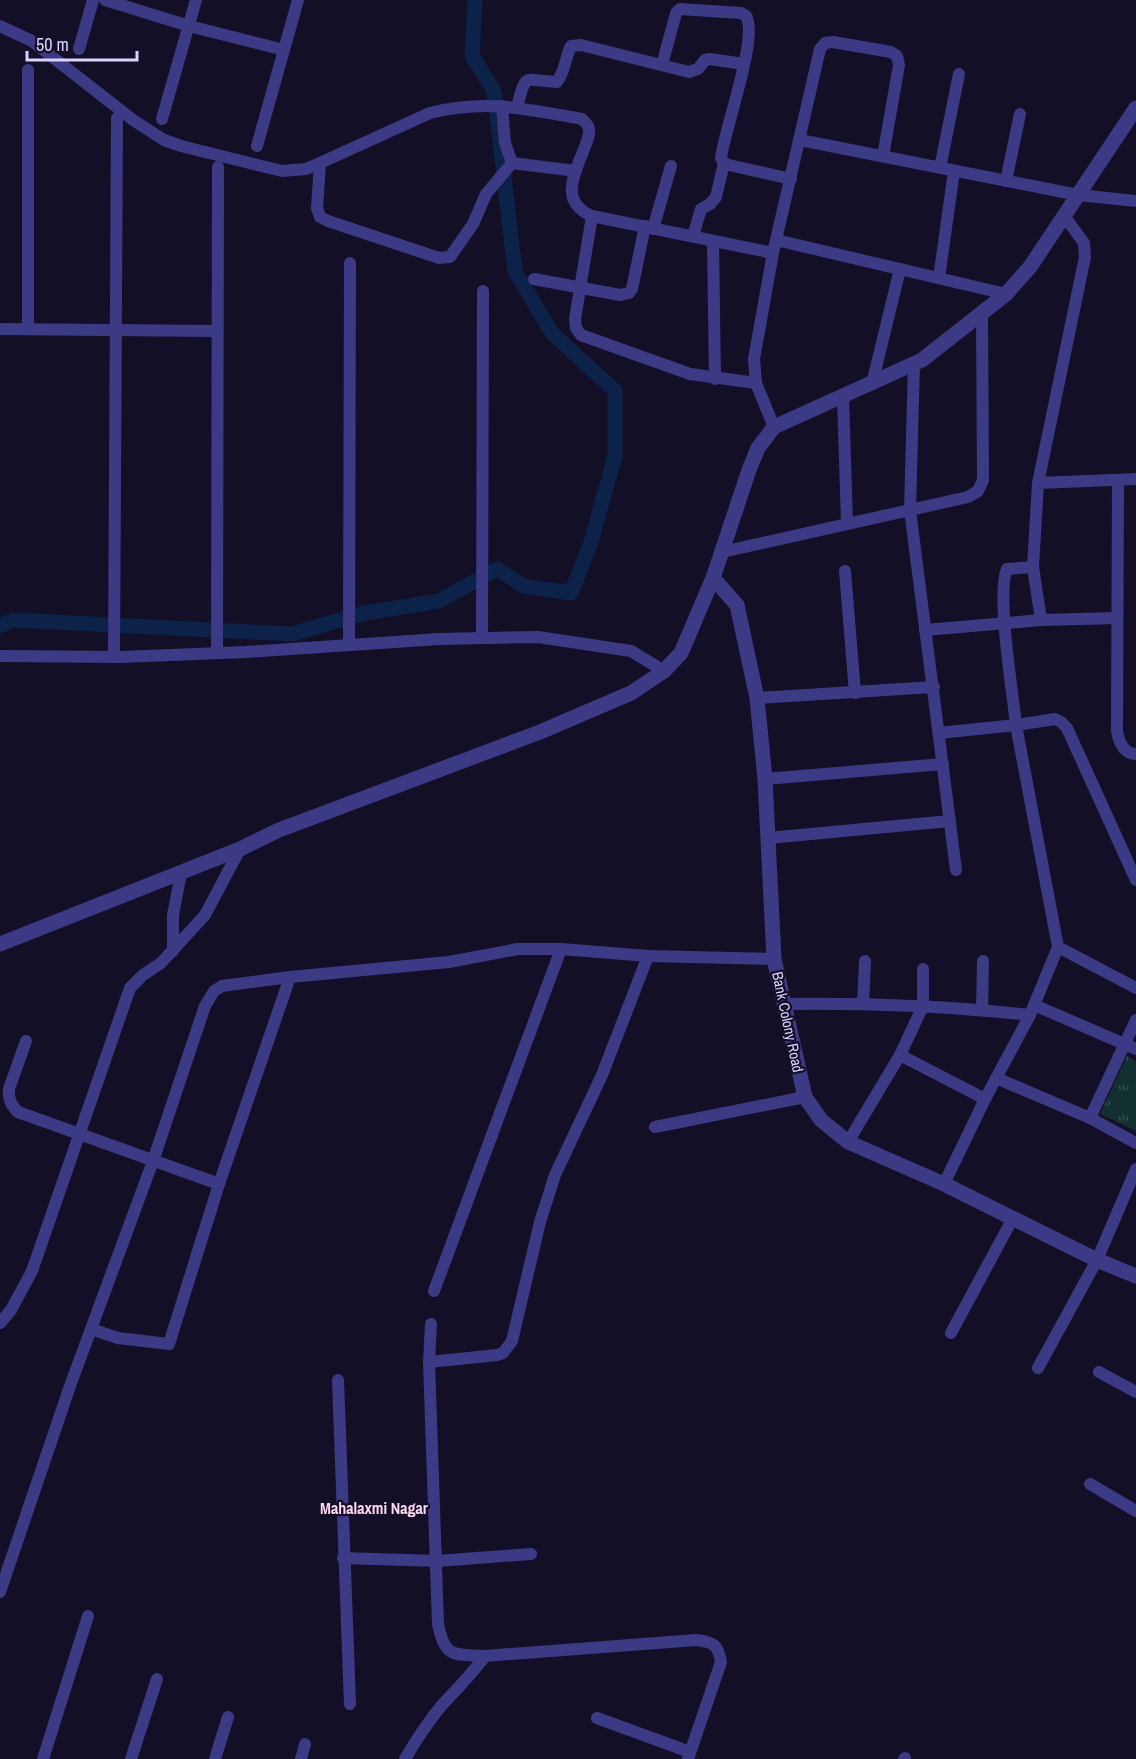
<svg xmlns="http://www.w3.org/2000/svg" width="1136" height="1759" viewBox="0 0 1136 1759" font-family="'Archivo Narrow',sans-serif">
	<style>
		.park { fill: url(#park-tufts) }
		.lines { fill: none; stroke-linecap: round; stroke-linejoin: round }
		.canal { stroke: #0c2248; stroke-width: 15 }
		.minor { stroke: #3d3a85; stroke-width: 12 }
		.tertiary { stroke: #3d3a85; stroke-width: 15 }
		.labels { text-anchor: middle; dominant-baseline: central; stroke-width: 4.5; stroke-linejoin: round; paint-order: stroke }
		.street-label { font-size: 15px; fill: #d9d4ff; stroke: #130f26 }
		.neighbourhood-label { font-size: 16px; font-weight: bold; fill: #ffd6f0; stroke: #130f26 }
	</style>
	<defs>
		<pattern id="park-tufts" width="24" height="20" patternUnits="userSpaceOnUse" patternTransform="scale(1.5)"><rect width="24" height="20" fill="#12302f"/><path d="M3 7l-1-3M5 7V3M7 7l1-3M15 17l-1-3M17 17v-4M19 17l1-3" fill="none" stroke="#344d4e"/></pattern>
	</defs>
	<rect width="100%" height="100%" fill="#130f26"/>
	<path class="park" d="M1127 1056 1136 1061V1131L1100 1114Z"/>
	<g class="lines">
		<path class="canal" d="M0 626 13 620 292 634 365 613 439 601 497 569 524 586 571 593 591 542 615 456V391L552 333 515 271 494 91 472 56 475 0"/>
		<g class="minor">
			<path d="M105 0 189 26 284 50"/>
			<path d="M0 26 32 41 133 120 164 140 181 146 282 171 306 169 320 163 430 113C487 99 526 109 582 119 583 120 588 125 588 126 591 132 588 138 586 144 576 171 557 201 592 216L773 253"/>
			<path d="M79 49 93 0"/>
			<path d="M662 65 676 13 680 9 741 13 746 16C759 36 724 131 721 158L724 163 729 165 791 179"/>
			<path d="M28 70V329"/>
			<path d="M517 107C527 70 523 81 557 82 565 72 565 58 571 46L581 45 689 72 698 69 705 60 710 59 744 64"/>
			<path d="M162 119 196 0"/>
			<path d="M800 140 1078 195 1136 201"/>
			<path d="M257 146 298 0"/>
			<path d="M320 163 317 208 320 217 328 221 439 258 450 257 473 224 486 194 512 163 505 143 502 106"/>
			<path d="M512 163 576 171"/>
			<path d="M940 168 959 74"/>
			<path d="M1006 181 1020 114"/>
			<path d="M592 216 575 319 576 328 581 335 690 374 756 383"/>
			<path d="M653 229 671 166"/>
			<path d="M693 236 701 209 710 204 716 197 724 163"/>
			<path d="M776 240 1006 294"/>
			<path d="M713 241 715 379"/>
			<path d="M939 278 954 171"/>
			<path d="M534 279 620 295 629 293 632 289 645 226"/>
			<path d="M0 329 217 331"/>
			<path d="M914 364 910 510 956 870"/>
			<path d="M872 384 900 269"/>
			<path d="M843 397 847 523"/>
			<path d="M774 427 756 383 754 359 773 253 820 49 825 43 833 42 891 52 897 56 899 65 883 156"/>
			<path d="M1118 480 1117 731C1119 742 1124 754 1136 754"/>
			<path d="M1038 483 1085 257 1084 243 1065 217"/>
			<path d="M722 552 968 497 978 491 983 480 982 313"/>
			<path d="M845 571 855 693"/>
			<path d="M1117 618 1041 620 1033 567 1038 483 1136 479"/>
			<path d="M925 630 1041 620"/>
			<path d="M482 638 483 291"/>
			<path d="M349 644 350 263"/>
			<path d="M217 653 218 167"/>
			<path d="M0 656 121 657 246 652 439 639 538 637 631 651 664 671"/>
			<path d="M114 657 117 118"/>
			<path d="M757 698 934 687"/>
			<path d="M939 733 1016 725C1013 694 996 593 1007 569L1033 567"/>
			<path d="M765 779 943 764"/>
			<path d="M768 838 950 821"/>
			<path d="M1058 947 1136 988"/>
			<path d="M173 951V915L181 873"/>
			<path d="M648 956 602 1075 555 1175 540 1222 512 1341 503 1353 497 1355 429 1362 438 1624C445 1659 454 1654 485 1656L696 1640C713 1642 718 1644 721 1662L688 1759"/>
			<path d="M785 1004C867 1003 948 1006 1030 1015"/>
			<path d="M863 1004 865 961"/>
			<path d="M1034 1005 1136 1049"/>
			<path d="M982 1010 983 961"/>
			<path d="M26 1041 9 1089C8 1099 11 1105 18 1112L219 1184"/>
			<path d="M900 1055 985 1099"/>
			<path d="M996 1078 1090 1118 1136 1143"/>
			<path d="M1090 1118 1136 1020"/>
			<path d="M655 1127 805 1097"/>
			<path d="M848 1142 900 1055 923 1006V969"/>
			<path d="M944 1184 985 1099 1030 1015 1058 947 1016 725 1055 719 1061 722 1067 728 1136 880"/>
			<path d="M434 1291 561 949"/>
			<path d="M0 1323 11 1310 32 1271 130 988 143 975 161 963 205 915 240 849"/>
			<path d="M91 1329 118 1338 169 1344 219 1184 290 977"/>
			<path d="M951 1333 1013 1218"/>
			<path d="M429 1362 431 1324"/>
			<path d="M1038 1368 1097 1260 1136 1169"/>
			<path d="M1099 1372 1136 1392"/>
			<path d="M338 1380 350 1704"/>
			<path d="M1090 1484 1136 1511"/>
			<path d="M343 1558 437 1561 531 1554"/>
			<path d="M0 1592 70 1386 153 1161 205 1006 214 991 222 986 290 977 449 962 518 949H561L648 956 774 959"/>
			<path d="M597 1718 690 1752"/>
			<path d="M43 1759 88 1616"/>
			<path d="M131 1759 157 1679"/>
			<path d="M215 1759 228 1717"/>
			<path d="M301 1759 305 1744"/>
			<path d="M405 1759C416 1740 428 1722 442 1705 457 1689 472 1674 485 1656"/>
			<path d="M904 1759 905 1758"/>
		</g>
		<g class="tertiary">
			<path d="M713 578 737 605 757 698 765 779 774 959 805 1097 821 1120 848 1142 944 1184 1097 1260 1136 1276"/>
			<path d="M0 944 240 849 279 830 540 732 631 693 664 671 681 653 713 578 749 470 758 448 774 427 922 360 1006 294 1030 267 1136 108"/>
		</g>
	</g>
	<g class="labels">
		<g class="street-label">
			<text transform="translate(788 1022) rotate(78)">Bank Colony Road</text>
		</g>
		<g class="neighbourhood-label">
			<text x="374" y="1508">Mahalaxmi Nagar</text>
		</g>
	</g>
	<path d="M27 51v9h110v-9" fill="none" stroke="#d9d4ff" stroke-width="3"/>
	<text x="36" y="51" font-size="18" fill="#d9d4ff" stroke="#130f26" stroke-width="4.5" paint-order="stroke">50 m</text>
</svg>
